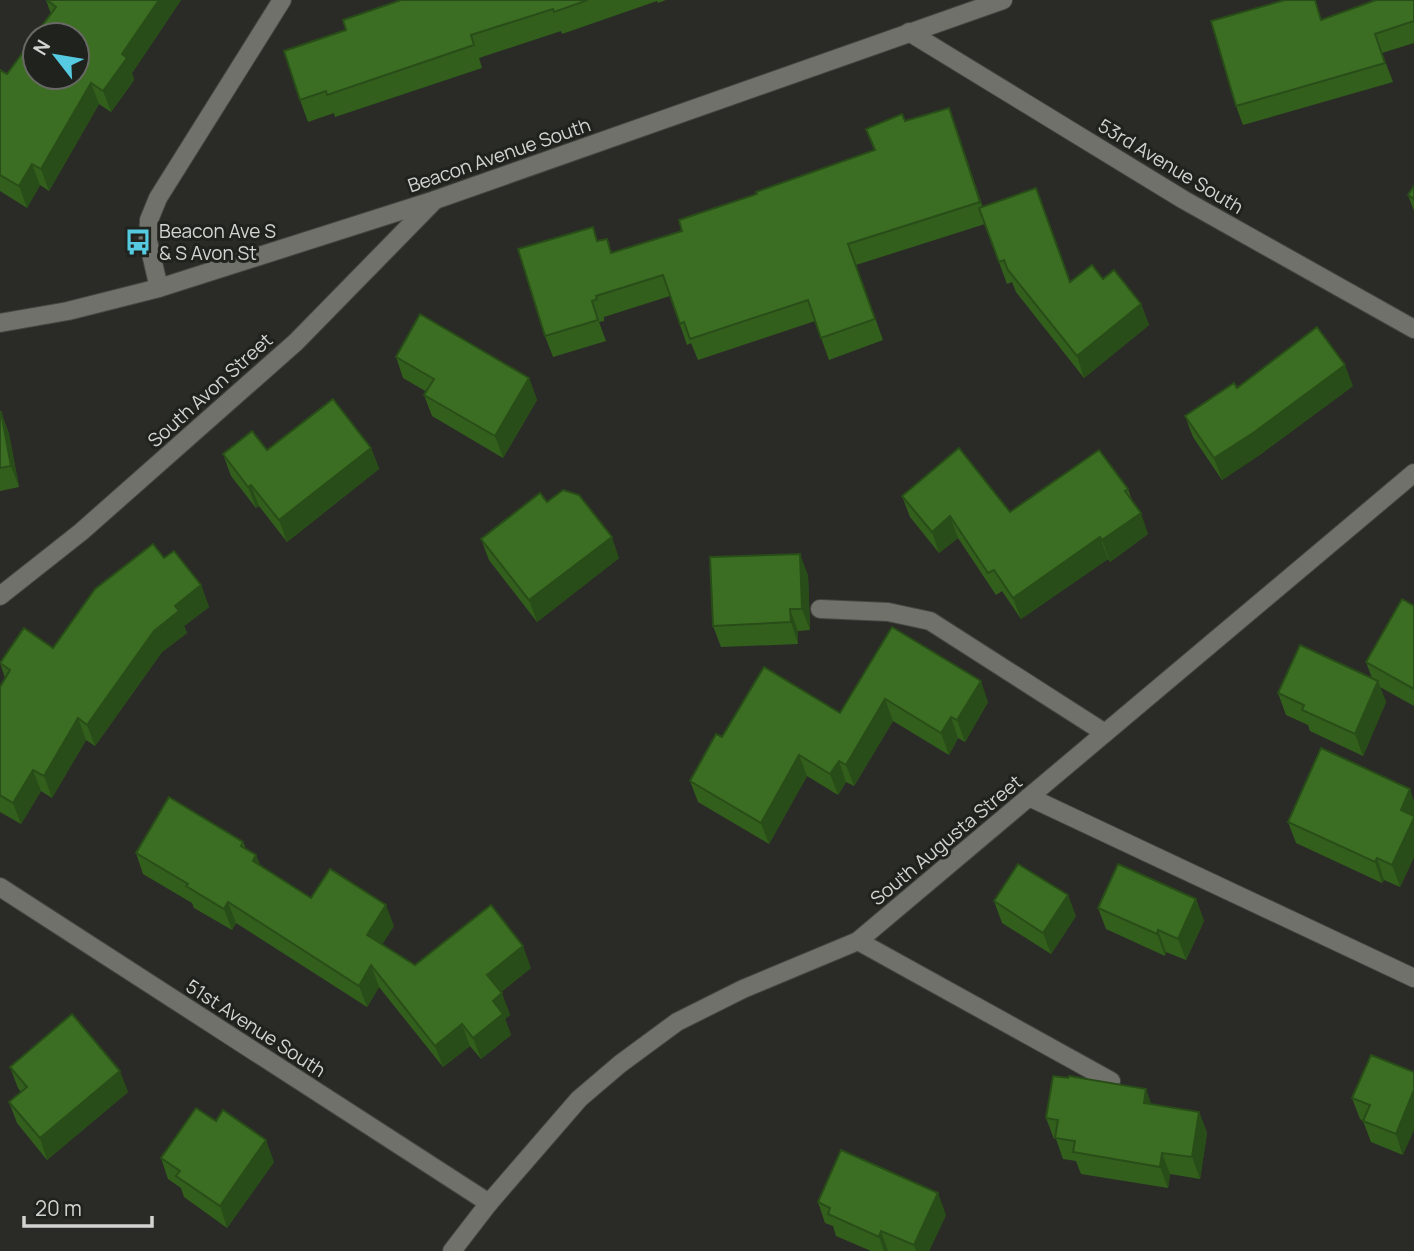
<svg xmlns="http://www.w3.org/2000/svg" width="1414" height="1251" viewBox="0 0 1414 1251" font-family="Manrope,sans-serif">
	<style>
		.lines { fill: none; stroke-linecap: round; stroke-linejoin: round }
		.service-casing { stroke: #454641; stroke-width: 20 }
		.minor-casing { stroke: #454641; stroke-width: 20 }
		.tertiary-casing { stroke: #454641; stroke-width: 20 }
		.service { stroke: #70716b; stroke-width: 18 }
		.minor { stroke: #70716b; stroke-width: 18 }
		.tertiary { stroke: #70716b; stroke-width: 18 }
		.wall { fill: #335f1d }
		.shaded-wall { fill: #294d18 }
		.building { fill: #3b6e22; stroke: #294d18; stroke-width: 2 }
		.labels { text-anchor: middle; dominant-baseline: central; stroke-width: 6; stroke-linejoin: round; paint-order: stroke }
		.street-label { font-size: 19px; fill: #d3d4d1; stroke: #20221d }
		.poi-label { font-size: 19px; fill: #d3d4d1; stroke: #20221d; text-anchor: start }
	</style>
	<rect width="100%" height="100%" fill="#2a2b26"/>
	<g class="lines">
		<g class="service-casing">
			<g id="service">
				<path d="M820 609 888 612 930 621 1105 733"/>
				<path d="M1029 797 1414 978"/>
				<path d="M858 941 1111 1081"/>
			</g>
		</g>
		<g class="minor-casing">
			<g id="minor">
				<path d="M909 32 1184 200 1414 329"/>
				<path d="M159 288 148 241 149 220 158 198 282 0"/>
				<path d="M0 596 81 532 296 342 435 200"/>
				<path d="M0 887 489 1203"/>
				<path d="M452 1251 489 1203 579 1099 620 1064 677 1022 743 989 858 941 1414 473"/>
			</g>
		</g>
		<g class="tertiary-casing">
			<path id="tertiary" d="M0 323 68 311 159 288 435 200 1003 0"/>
		</g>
		<use href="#service" class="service"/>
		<use href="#minor" class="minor"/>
		<use href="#tertiary" class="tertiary"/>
	</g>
	<g class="wall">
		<path d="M46 0H181L132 73 134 80 111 112 99 104 49 191 40 185 27 208 0 191V70L7 74 51 14Z"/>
		<path d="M401 0H666L658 3 657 1 562 34 561 31 479 58 482 68 335 117 334 113 308 122 300 100 346 30Z"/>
		<path d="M1414 0V43L1382 53 1393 82 1243 125 1236 106 1322 19Z"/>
		<path d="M949 108 983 207 1070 282 1103 279 1141 304 1149 325 1084 378 1016 292 1012 282 1007 284 985 224 856 265 883 340 829 360 815 321 698 360 691 343 687 345 670 296 604 317V321L599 322 606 341 553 357 545 336 598 241 612 253 682 231 757 194 874 150 866 129 905 121Z"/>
		<path d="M1414 186V211L1408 195Z"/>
		<path d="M396 357 529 378 537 400 503 458 432 416 424 395 427 392 403 378Z"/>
		<path d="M1353 386 1261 454 1222 480 1193 437 1185 416Z"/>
		<path d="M0 412H1L9 434 19 487 0 491Z"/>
		<path d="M371 448 379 469 287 542 259 506 256 508 231 476 223 454 267 450Z"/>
		<path d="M1128 489 1132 500 1148 534 1110 562 1108 559 1021 619 1002 591 996 595 958 538 939 553 910 517 902 496 1010 512Z"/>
		<path d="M481 539 619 558 537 622 489 560Z"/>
		<path d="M164 558 201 585 209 607 184 626 187 633 162 652 95 746 86 740 52 798 41 791 21 824 0 812V687L5 678 0 663 53 648Z"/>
		<path d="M808 575 810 630 798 631V644L721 647 713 626Z"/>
		<path d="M1414 606V706L1380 687 1386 702 1363 756 1310 731 1308 725 1286 715 1278 693 1372 678 1366 662Z"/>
		<path d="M892 627 988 702 965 742 958 738 949 755 893 721 854 786 846 782 838 795 807 776 769 844 698 802 690 781 722 737 840 713Z"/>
		<path d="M1414 801V857L1400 887 1384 880 1382 883 1296 843 1288 822Z"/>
		<path d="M243 842 246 849 256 855 260 865 311 898 394 926 382 944 415 965 531 968 501 992 510 1015 505 1019 511 1035 481 1059 470 1046 443 1067 379 987 367 1007 236 923 232 930 194 908 192 903 143 874 136 853Z"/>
		<path d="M1196 899 1204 921 1186 960 1166 952 1165 956 1106 929 1098 908Z"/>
		<path d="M994 901 1076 916 1051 954 1002 923Z"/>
		<path d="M1371 1055 1403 1155 1371 1142 1363 1121 1360 1119 1352 1098Z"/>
		<path d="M10 1067 128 1092 47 1160 17 1123 9 1102 21 1092 18 1088Z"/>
		<path d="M1152 1104 1199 1112 1207 1133 1200 1179 1170 1174 1168 1188 1081 1174 1076 1161 1063 1159 1056 1139H1054L1046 1118Z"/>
		<path d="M161 1158 274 1162 227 1228 184 1197 181 1188 168 1179Z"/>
		<path d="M818 1202 946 1215 929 1251H871L836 1236 833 1226 825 1223Z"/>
	</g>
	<g class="shaded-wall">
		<path d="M159 0H181L132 73 134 80 111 112 103 91 122 54Z"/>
		<path d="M91 83 99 104 49 191 41 169Z"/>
		<path d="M949 108 957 129 988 223 980 202Z"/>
		<path d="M32 164 40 185 27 208 19 186Z"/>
		<path d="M1141 304 1149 325 1084 378 1077 356Z"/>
		<path d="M1345 365 1353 386 1261 454 1222 480 1214 458Z"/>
		<path d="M529 378 537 400 503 458 495 436Z"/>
		<path d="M1 412 9 434 19 487 11 466Z"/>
		<path d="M371 448 379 469 287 542 279 520Z"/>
		<path d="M251 485 259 506 256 508 248 487Z"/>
		<path d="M1141 513 1148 534 1110 562 1102 540Z"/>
		<path d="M950 516 958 538 939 553 932 532Z"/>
		<path d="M612 537 619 558 537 622 529 600Z"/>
		<path d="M1100 537 1108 559 1021 619 1013 598Z"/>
		<path d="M800 554 808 575 810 630 802 609Z"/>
		<path d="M201 585 209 607 184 626 187 633 162 652 95 746 87 725 154 631 175 606Z"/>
		<path d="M790 609 798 631V644L791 622Z"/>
		<path d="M981 681 988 702 965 742 957 720Z"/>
		<path d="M1378 681 1386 702 1363 756 1355 734Z"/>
		<path d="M885 699 893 721 854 786 846 765Z"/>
		<path d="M951 717 958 738 949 755 941 733Z"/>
		<path d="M78 718 86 740 52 798 44 776Z"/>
		<path d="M799 755 807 776 769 844 761 823Z"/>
		<path d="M839 761 846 782 838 795 830 774Z"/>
		<path d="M33 770 41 791 21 824 13 803Z"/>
		<path d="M1410 789 1414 801V857L1400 887 1392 865 1401 810Z"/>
		<path d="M256 855 264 877 253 861Z"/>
		<path d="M1377 858 1384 880 1382 883 1375 862Z"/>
		<path d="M1068 895 1076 916 1051 954 1043 933Z"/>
		<path d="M1196 899 1204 921 1186 960 1178 939Z"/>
		<path d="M228 902 236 923 232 930 224 909Z"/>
		<path d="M386 905 394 926 375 956 367 935Z"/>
		<path d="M1158 930 1166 952 1165 956 1157 934Z"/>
		<path d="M523 946 531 968 495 997 487 975Z"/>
		<path d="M371 965 379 987 367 1007 359 986Z"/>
		<path d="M502 993 510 1015 505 1019 511 1035 481 1059 473 1038 493 1001Z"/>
		<path d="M462 1024 470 1046 443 1067 435 1046Z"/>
		<path d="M120 1071 128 1092 47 1160 40 1138Z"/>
		<path d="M1146 1089 1154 1111 1144 1103Z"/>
		<path d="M1414 1090V1130L1403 1155 1396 1134Z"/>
		<path d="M1199 1112 1207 1133 1200 1179 1192 1157Z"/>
		<path d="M266 1140 274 1162 227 1228 220 1206Z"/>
		<path d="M1162 1153 1170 1174 1168 1188 1160 1167Z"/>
		<path d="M938 1193 946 1215 929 1251H916L914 1245Z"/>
		<path d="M881 1231 888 1251H884L879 1237Z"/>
	</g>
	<g class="building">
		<path d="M47 0H159L122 54 127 58 103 91 91 83 41 169 32 164 19 186 0 175V70L7 74 35 36V77H77V35H35L56 7Z"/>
		<path d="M401 0H588L554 12 553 9 471 35 474 45 327 95 326 91 300 100 284 51 346 30 343 20Z"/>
		<path d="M1285 0H1315L1321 20 1376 0H1414V21L1375 34 1385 63 1236 106 1211 21Z"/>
		<path d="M949 108 980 202 848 244 875 319 821 338 808 300 690 339 684 322 680 324 663 275 596 296 597 299 592 301 598 320 545 336 518 249 593 227 597 241 607 239 611 253 682 231 679 220 757 194 756 192 875 150 866 129 902 114 905 121Z"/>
		<path d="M1414 186V199L1408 195Z"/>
		<path d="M1036 188 1070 282 1092 265 1103 279 1114 270 1141 304 1077 356 1008 270 1004 260 999 262 979 208Z"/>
		<path d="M420 314 529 378 495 436 424 395 434 379 396 357Z"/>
		<path d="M1317 327 1345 365 1253 433 1214 458 1185 416 1234 383 1237 388Z"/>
		<path d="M333 399 371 448 279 520 251 485 248 487 223 454 252 431 267 450Z"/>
		<path d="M0 412H1L11 466 0 468Z"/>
		<path d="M959 448 1010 512 1099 450 1128 489 1125 491 1141 513 1102 540 1100 537 1013 598 994 570 988 573 950 516 932 532 902 496Z"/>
		<path d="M563 490 579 495 612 537 529 600 481 539 540 493 547 502Z"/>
		<path d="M153 544 164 558 174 551 201 585 175 606 179 611 154 631 87 725 78 718 44 776 33 770 13 803 0 795V687L10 670 0 663 24 628 53 648 95 589Z"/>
		<path d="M800 554 802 609H790L791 622 713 626 710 557Z"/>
		<path d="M1402 599 1414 606V689L1366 662Z"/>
		<path d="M892 627 981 681 957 720 951 717 941 733 885 699 846 765 839 761 830 774 799 755 761 823 690 781 716 734 722 737 764 667 840 713Z"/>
		<path d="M1300 645 1378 681 1355 734 1302 710 1304 705 1278 693Z"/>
		<path d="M1321 748 1410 789 1401 810 1414 816V818L1392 865 1377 858 1375 862 1288 822Z"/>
		<path d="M169 797 243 842 241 846 256 855 253 861 311 898 330 869 386 905 367 935 415 965 491 905 523 946 487 975 502 993 493 1001 503 1014 473 1038 462 1024 435 1046 371 965 359 986 228 902 224 909 186 886 188 884 136 853Z"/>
		<path d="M1018 864 1068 895 1043 933 994 901Z"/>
		<path d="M1118 864 1196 899 1178 939 1158 930 1157 934 1098 908Z"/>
		<path d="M72 1014 120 1071 40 1138 9 1102 27 1087 10 1067Z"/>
		<path d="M1371 1055 1414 1072V1090L1396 1134 1363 1121 1370 1105 1352 1098Z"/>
		<path d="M1053 1076 1068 1078 1069 1076 1146 1089 1144 1103 1199 1112 1192 1157 1162 1153 1160 1167 1073 1152 1075 1141 1055 1138 1058 1120 1046 1118Z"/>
		<path d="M196 1108 216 1121 223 1110 266 1140 220 1206 176 1176 180 1171 161 1158Z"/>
		<path d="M841 1150 938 1193 914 1245 881 1231 879 1237 828 1214 830 1208 818 1202Z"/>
	</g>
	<defs>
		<g id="bus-bare" transform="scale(2.1)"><path d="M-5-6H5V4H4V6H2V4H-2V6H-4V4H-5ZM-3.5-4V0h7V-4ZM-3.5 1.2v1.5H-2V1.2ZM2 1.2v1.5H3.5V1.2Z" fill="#55cae0" stroke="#20221d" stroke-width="2.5" paint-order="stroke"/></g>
	</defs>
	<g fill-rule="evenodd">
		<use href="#bus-bare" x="138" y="242"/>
	</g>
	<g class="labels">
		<g class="street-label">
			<text transform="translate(499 155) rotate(-19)">Beacon Avenue South</text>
			<text transform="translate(1171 166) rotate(31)">53rd Avenue South</text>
			<text transform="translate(210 390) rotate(-42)">South Avon Street</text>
			<text transform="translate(946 840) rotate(-40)">South Augusta Street</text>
			<text transform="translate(256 1028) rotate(33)">51st Avenue South</text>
		</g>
		<g class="poi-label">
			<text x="159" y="231">Beacon Ave S<tspan x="159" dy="22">&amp; S Avon St</tspan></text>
		</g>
	</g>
	<g transform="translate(56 56) rotate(301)"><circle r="33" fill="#20221d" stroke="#686965" stroke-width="2"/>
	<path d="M0-5L12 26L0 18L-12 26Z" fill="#55cae0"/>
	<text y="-10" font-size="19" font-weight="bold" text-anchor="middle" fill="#d3d4d1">N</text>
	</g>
	<path d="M24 1216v10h128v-10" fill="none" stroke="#d3d4d1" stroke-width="3.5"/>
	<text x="35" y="1216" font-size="21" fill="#d3d4d1" stroke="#20221d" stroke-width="5" paint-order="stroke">20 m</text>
</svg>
